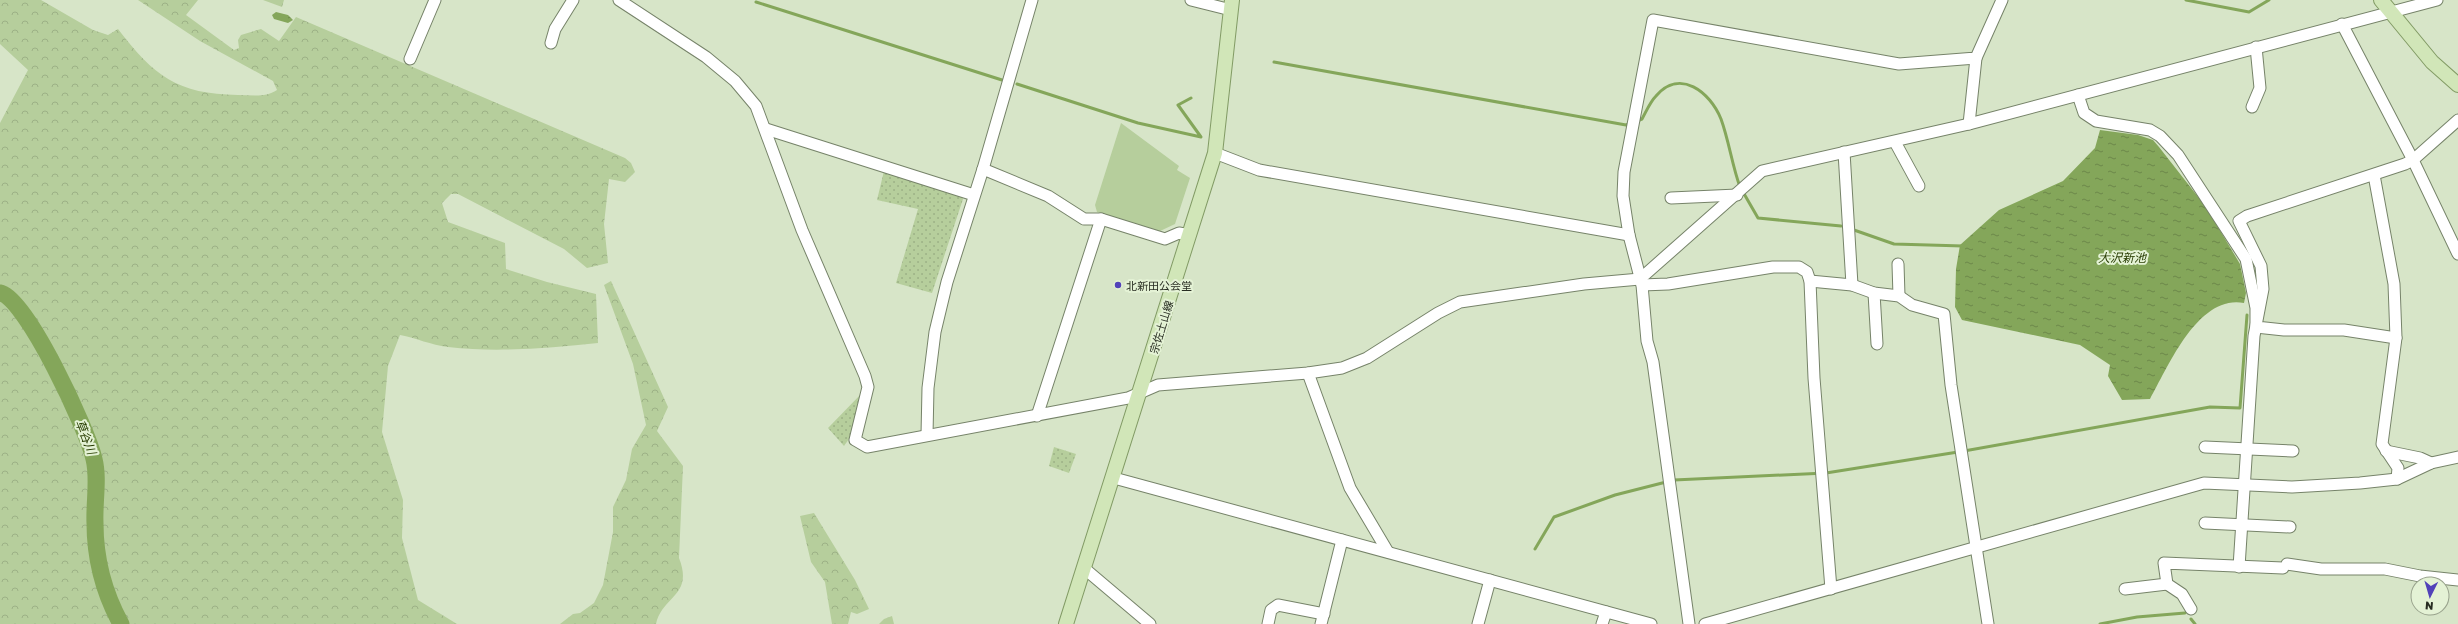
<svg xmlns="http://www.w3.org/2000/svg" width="2458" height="624" viewBox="0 0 2458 624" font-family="'Golos Text','Noto Sans JP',sans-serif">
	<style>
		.grass { fill: url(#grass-dots) }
		.forest { fill: url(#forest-crowns) }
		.pitch { fill: #b6ce9c }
		.water { fill: url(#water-ripples) }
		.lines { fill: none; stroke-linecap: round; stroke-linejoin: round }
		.stream { stroke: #84a65a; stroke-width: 3 }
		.river { stroke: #84a65a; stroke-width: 17 }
		.minor-casing { stroke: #768369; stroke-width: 13 }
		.major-casing { stroke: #829b65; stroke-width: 16 }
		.minor { stroke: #fff; stroke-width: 11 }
		.major { stroke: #d1e6b8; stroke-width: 14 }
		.poi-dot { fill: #5242b9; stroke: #e4f2d5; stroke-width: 1.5 }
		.labels { text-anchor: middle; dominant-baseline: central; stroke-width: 4; stroke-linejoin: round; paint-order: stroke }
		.poi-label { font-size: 11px; fill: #282d22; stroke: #e4f2d5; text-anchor: start }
		.street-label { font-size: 11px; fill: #282d22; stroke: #e4f2d5 }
		.water-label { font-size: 12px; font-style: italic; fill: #283d03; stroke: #e4f2d5 }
	</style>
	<defs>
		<pattern id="grass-dots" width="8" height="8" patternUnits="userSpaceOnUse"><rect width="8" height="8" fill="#b6ce9c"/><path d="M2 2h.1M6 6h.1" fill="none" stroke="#9cb186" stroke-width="1.8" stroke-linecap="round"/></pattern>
		<pattern id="forest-crowns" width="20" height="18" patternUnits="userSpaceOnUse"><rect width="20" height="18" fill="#b6ce9c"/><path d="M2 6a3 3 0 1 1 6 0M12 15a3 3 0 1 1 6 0" fill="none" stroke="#9cb186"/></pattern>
		<pattern id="water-ripples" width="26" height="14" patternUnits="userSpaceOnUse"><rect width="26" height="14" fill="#84a65a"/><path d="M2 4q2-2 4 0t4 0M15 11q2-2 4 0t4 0" fill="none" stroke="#6c884a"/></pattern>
	</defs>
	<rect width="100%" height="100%" fill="#d7e5c8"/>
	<g class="grass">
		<path d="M884 171 961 195 963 199 932 293 896 283 918 209 877 200Z"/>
		<path d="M863 392 851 436 844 446 828 428Z"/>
		<path d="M1054 447 1076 454 1069 473 1049 466Z"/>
	</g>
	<g class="forest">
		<path d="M0 0H41L93 30 108 35 118 29C154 76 177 94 238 95 252 95 265 98 277 90L273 81 200 41 138 0H198L186 15 234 50 239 48 238 40 241 35 261 29 279 41 296 17 625 158 631 163 635 172 625 182 609 179 604 224 608 263 587 268 564 249 458 194H451L442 203 448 222 505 243 506 269 547 282 596 294 598 343C548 348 498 353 448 347 431 345 416 338 400 335L388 366 382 432 403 500 402 538 418 600 457 624H0V123L28 70 0 44Z"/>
		<path d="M263 0H284L282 7Z"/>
		<path d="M611 281 668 407 657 431 683 466 679 558C694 596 662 596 656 624H560L573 614 580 613 594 603 603 585 613 532V507L626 480 632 449 646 425 633 364 604 285Z"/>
		<path d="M814 513 855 580 869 609 857 614 851 612 848 624H832L825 582 811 562 800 516Z"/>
		<path d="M892 616 894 624H879L884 619Z"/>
	</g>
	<path class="pitch" d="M1121 123 1179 166 1177 170 1190 178 1175 224 1158 232 1097 212 1095 205Z"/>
	<g class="water">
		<path d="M276 12 288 15 293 20 288 23 274 19 272 15Z"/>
		<path d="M2100 130 2138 135 2153 140 2159 147 2206 207 2240 264 2246 293 2244 303C2198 294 2168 367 2150 399L2122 400 2108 376 2110 365 2080 345 1962 320 1955 307 1956 269 1960 245 1999 210 2063 181 2095 148Z"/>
	</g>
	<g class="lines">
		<g class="stream">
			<path d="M2186 0 2249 12 2269 0"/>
			<path d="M756 2 1002 80"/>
			<path d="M1274 62 1626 125 1631 123"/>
			<path d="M1017 84 1138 123 1201 137 1178 105 1191 98"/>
			<path d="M1637 121 1642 119C1646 112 1650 102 1656 96 1680 68 1710 92 1721 119 1729 141 1732 165 1740 187"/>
			<path d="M1743 192 1758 218 1841 226"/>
			<path d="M1854 230 1894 244 1963 246"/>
			<path d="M1964 451 2210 407 2240 408 2247 315"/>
			<path d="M1535 549 1554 517 1615 495 1674 480 1826 473 1958 452"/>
			<path d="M2191 619 2195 624"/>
			<path d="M2100 624 2137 617 2185 613"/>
		</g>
		<path class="river" d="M0 293C26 297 88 431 94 459 99 479 94 502 95 523 95 558 104 593 121 624"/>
		<g class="minor-casing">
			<g id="minor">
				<path d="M619 0 706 57 735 81 756 106 802 230 865 376 868 387 855 440 867 447 1128 398 1158 385 1308 373 1342 368 1367 358 1438 313 1460 302 1584 284 1640 279 1762 171 1969 124 2437 0"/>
				<path d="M1191 0 1231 10"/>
				<path d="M2342 24 2413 160 2458 254"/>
				<path d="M551 43 555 29 573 0"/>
				<path d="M410 59 435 0"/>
				<path d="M2078 95 2084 113 2096 121 2150 130 2160 136 2178 155 2246 259 2256 308V327L2284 330H2344L2396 338"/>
				<path d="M2252 107 2260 88 2256 47"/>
				<path d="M1969 124 1976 58"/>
				<path d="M766 129 974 195"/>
				<path d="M1895 142 1919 186"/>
				<path d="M1844 152 1852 285"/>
				<path d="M1215 153 1259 170 1629 235"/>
				<path d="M983 169 1048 196 1084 219H1101L1165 239 1179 233 1190 235"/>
				<path d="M2374 175 2394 284 2396 338 2382 444 2398 468 2397 479"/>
				<path d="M1671 198 1737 195"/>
				<path d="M1898 264 1899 296"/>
				<path d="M1810 281 1852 285 1874 293 1899 296 1912 305 1944 314 1951 385 1988 624"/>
				<path d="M1642 285 1668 284 1773 267H1799L1807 272 1810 281 1814 378 1831 589"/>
				<path d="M1874 293 1877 344"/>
				<path d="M1308 373 1350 488 1388 552"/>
				<path d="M1037 416 1101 219"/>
				<path d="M927 435 928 388 935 332 947 282 983 169 1032 0"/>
				<path d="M2205 447 2293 451"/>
				<path d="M2386 451 2420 458 2431 463"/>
				<path d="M1114 478 1651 624"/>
				<path d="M2205 523 2290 527"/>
				<path d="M2287 564 2321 569H2385L2420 576 2458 580"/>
				<path d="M2239 567 2254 336 2263 289 2261 266 2239 221 2247 216 2405 164 2413 160 2458 120"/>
				<path d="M1085 569 1150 624"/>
				<path d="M2125 589 2167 584"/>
				<path d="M2191 609 2182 594 2167 584 2164 563 2283 568"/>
				<path d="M1268 624 1271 610 1278 605 1324 614"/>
				<path d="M1321 624 1342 540"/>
				<path d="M1478 624 1490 580"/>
				<path d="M1602 624 1606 612"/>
				<path d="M1689 624 1653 362 1647 341 1642 285 1629 235 1623 196 1624 172 1653 20 1899 64 1976 58 2002 0"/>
				<path d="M1705 624 2204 483 2292 487 2360 483 2397 479 2431 463 2458 457"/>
			</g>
		</g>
		<g class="major-casing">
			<g id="major">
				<path d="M2381 0 2432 62 2458 85"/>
				<path d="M1066 624 1215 153 1232 0"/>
			</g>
		</g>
		<use href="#minor" class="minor"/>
		<use href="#major" class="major"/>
	</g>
	<circle class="poi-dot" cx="1118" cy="285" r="4"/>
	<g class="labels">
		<g class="poi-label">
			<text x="1126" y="285">北新田公会堂</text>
		</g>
		<g class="street-label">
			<text transform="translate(1161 327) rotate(-73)">宗佐土山線</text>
		</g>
		<g class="water-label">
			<text x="2122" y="257">大沢新池</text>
			<text transform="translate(86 437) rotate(69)">草谷川</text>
		</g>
	</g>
	<g transform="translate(2430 596) rotate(185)"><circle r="19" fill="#e4f2d5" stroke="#99a38d"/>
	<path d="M0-3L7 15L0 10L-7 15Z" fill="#5242b9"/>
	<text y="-6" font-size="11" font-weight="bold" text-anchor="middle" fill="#282d22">N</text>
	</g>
</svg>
